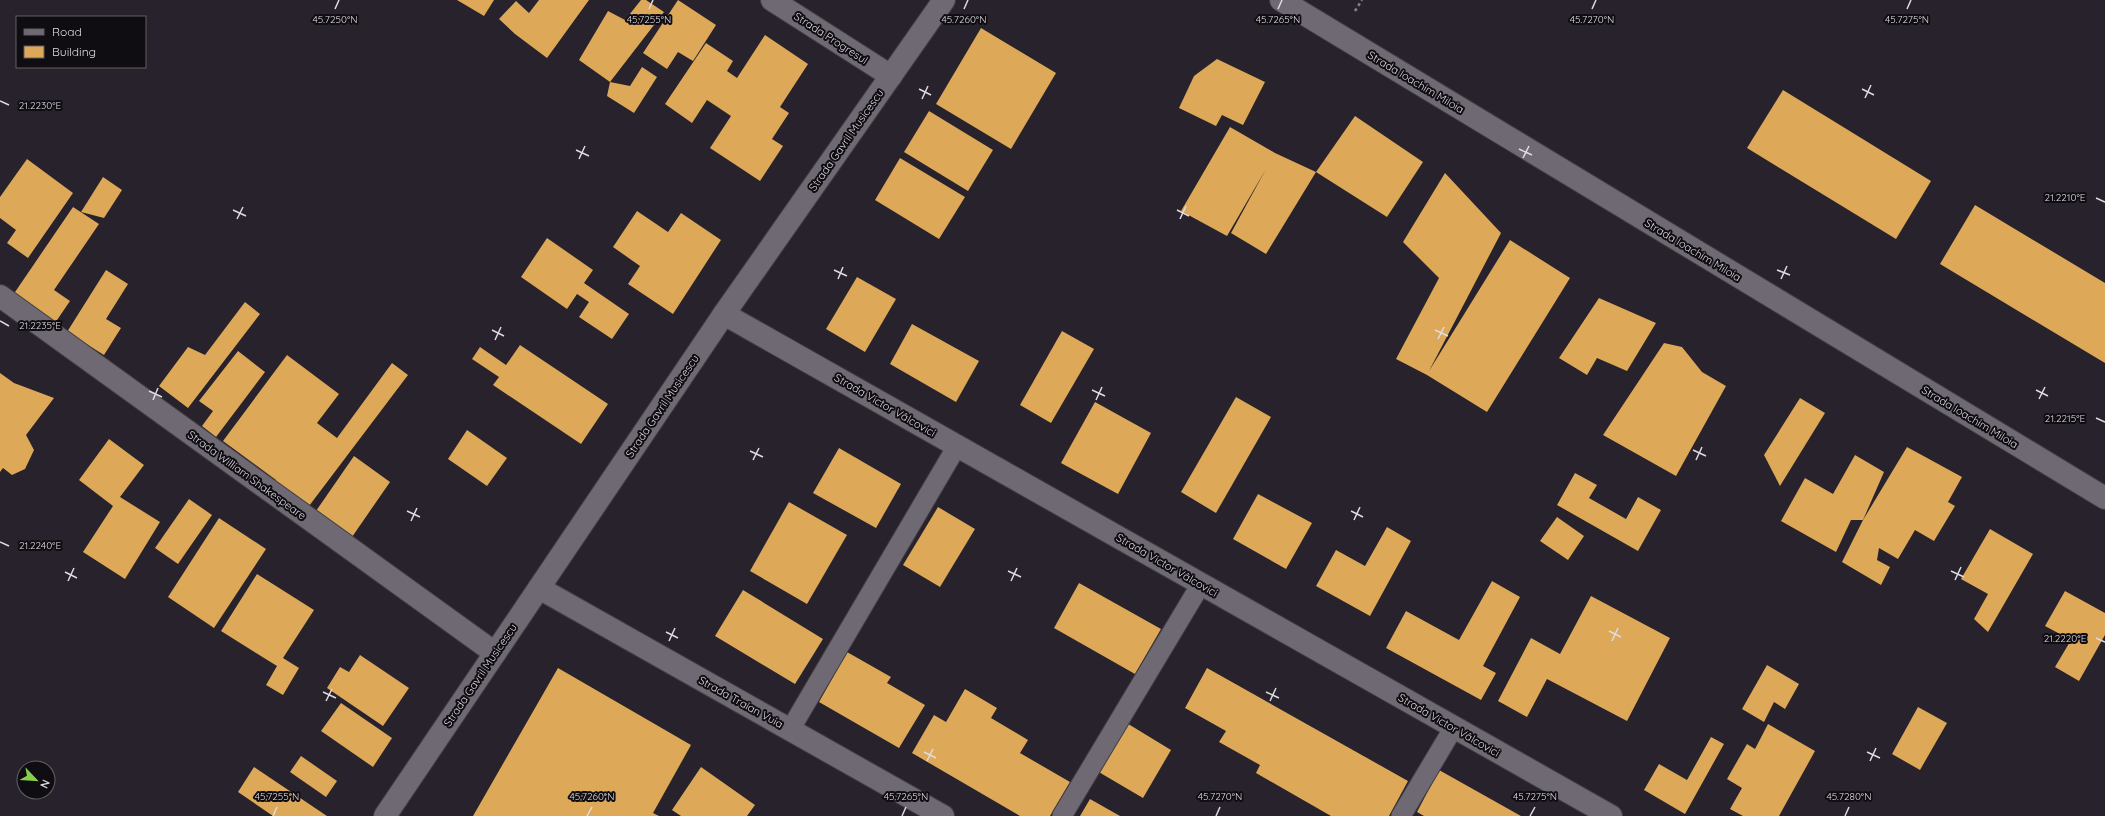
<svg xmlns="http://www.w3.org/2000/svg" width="2105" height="816" viewBox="0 0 2105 816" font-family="Quicksand,sans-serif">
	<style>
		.building { fill: #dda857 }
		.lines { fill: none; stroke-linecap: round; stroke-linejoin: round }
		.service-casing { stroke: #423d45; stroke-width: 21 }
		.minor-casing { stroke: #423d45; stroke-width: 24 }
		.tertiary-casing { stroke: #423d45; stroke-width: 24 }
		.path { stroke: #87828a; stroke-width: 2.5; stroke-dasharray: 3 3; stroke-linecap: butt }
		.service { stroke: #6f6974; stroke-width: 19 }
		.minor { stroke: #6f6974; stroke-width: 22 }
		.tertiary { stroke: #6f6974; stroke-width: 22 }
		.ticks { fill: none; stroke: #dfdbe2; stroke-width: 1.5 }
		.labels { text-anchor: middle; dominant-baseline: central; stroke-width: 4; stroke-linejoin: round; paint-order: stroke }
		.street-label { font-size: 11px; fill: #dfdbe2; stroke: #0f0d11 }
		.ticks-label { font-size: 10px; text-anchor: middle; fill: #dfdbe2; stroke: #0f0d11; stroke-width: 4; stroke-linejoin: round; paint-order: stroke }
	</style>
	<rect width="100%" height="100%" fill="#27222b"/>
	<g class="building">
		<path d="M457 0H494L484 16Z"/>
		<path d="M539 0H589L547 58 515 34 499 19 516 1 529 13Z"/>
		<path d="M641 0H646L664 12 610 82 579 60 608 11 625 20Z"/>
		<path d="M678 0 716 25 693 61 678 52 667 69 643 53Z"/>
		<path d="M981 28 1056 73 1011 149 936 104Z"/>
		<path d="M765 35 808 64 780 107 789 113 772 139 783 146 760 181 710 148 731 116 707 100 692 123 665 104 706 43 733 61 727 71 737 78Z"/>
		<path d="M1217 59 1265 82 1243 125 1222 115 1216 126 1179 108 1194 76Z"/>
		<path d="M642 67 657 77 634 113 607 96 610 82 630 86Z"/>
		<path d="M1783 90 1931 181 1896 239 1747 148Z"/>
		<path d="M929 111 993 150 968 191 904 152Z"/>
		<path d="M1355 116 1423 162 1387 217 1316 172Z"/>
		<path d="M1230 127 1275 153 1316 172 1266 254 1231 233 1266 169 1227 236 1181 211Z"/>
		<path d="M900 158 965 197 939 239 875 200Z"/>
		<path d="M27 159 73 193 28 258 7 243 16 230 0 218V197Z"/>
		<path d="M1445 173 1501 233 1429 371 1510 240 1570 278 1487 412 1427 375 1396 359 1439 278 1403 242Z"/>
		<path d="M103 177 122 190 104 218 81 212Z"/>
		<path d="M1975 205 2105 283V363L1940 264Z"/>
		<path d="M73 207 99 224 54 290 70 301 55 323 13 295Z"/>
		<path d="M637 211 668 232 681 213 721 240 673 314 628 284 640 266 613 247Z"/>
		<path d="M547 238 593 270 584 283 629 314 612 339 579 317 589 302 577 294 567 309 521 277Z"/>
		<path d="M106 270 128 284 106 319 121 328 104 355 67 332Z"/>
		<path d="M857 277 896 299 865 352 826 329Z"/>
		<path d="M1599 298 1656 323 1627 371 1597 358 1587 375 1559 358Z"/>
		<path d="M245 302 260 314 188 408 159 386 188 347 205 355Z"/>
		<path d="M912 324 979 361 956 402 890 364Z"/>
		<path d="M1062 331 1094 349 1051 423 1020 405Z"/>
		<path d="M1664 343 1682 347 1702 372 1726 386 1676 476 1603 435Z"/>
		<path d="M520 345 608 404 581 444 493 385 499 377 472 359 480 347 506 365Z"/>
		<path d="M238 351 265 372 216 437 202 426 213 411 199 401Z"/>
		<path d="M287 355 339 394 317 423 337 438 392 363 408 375 306 510 271 484 276 480 223 441Z"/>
		<path d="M0 373 14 383 54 398 26 435 34 450 25 469 12 475 3 468 0 472Z"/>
		<path d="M1236 397 1271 417 1216 513 1181 492Z"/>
		<path d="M1800 398 1825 413 1780 486 1764 455Z"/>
		<path d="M1095 402 1151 433 1118 494 1061 463Z"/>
		<path d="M467 430 507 458 487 486 448 459Z"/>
		<path d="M109 439 144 465 120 497 160 522 125 579 83 552 113 506 79 480Z"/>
		<path d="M1907 447 1962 477 1948 502 1955 506 1934 541 1915 530 1898 559 1879 548 1877 560 1890 567 1881 585 1842 562 1863 520Z"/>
		<path d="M839 448 901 484 876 528 813 493Z"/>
		<path d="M1855 455 1884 472 1863 520H1851L1836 552 1781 521 1805 478 1833 494Z"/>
		<path d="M354 456 390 482 352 537 316 511Z"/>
		<path d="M1575 473 1597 485 1589 498 1626 519 1638 497 1661 510 1638 551 1557 505Z"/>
		<path d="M1258 494 1312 523 1286 569 1233 539Z"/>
		<path d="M189 499 212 515 178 564 155 548Z"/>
		<path d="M789 502 847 535 807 604 750 571Z"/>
		<path d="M938 507 975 529 940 587 903 565Z"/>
		<path d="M1557 517 1584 536 1568 560 1540 541Z"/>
		<path d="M219 518 266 549 214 628 168 597Z"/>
		<path d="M1387 527 1411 541 1370 616 1316 586 1336 550 1365 566Z"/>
		<path d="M1990 529 2033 554 1988 632 1974 619 1988 594 1961 579Z"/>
		<path d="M257 574 314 610 283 658 299 668 283 695 266 685 277 666 221 631Z"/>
		<path d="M1492 581 1520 597 1483 666 1496 673 1481 700 1386 648 1406 611 1459 640Z"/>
		<path d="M1079 583 1161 629 1135 674 1054 628Z"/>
		<path d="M743 590 823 639 795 684 715 636Z"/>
		<path d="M2065 591 2105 613V635L2079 681 2055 667 2071 640 2045 626Z"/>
		<path d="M1591 596 1670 638 1627 721 1547 679 1527 717 1498 701 1531 638 1560 654Z"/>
		<path d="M847 652 891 677 887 683 925 705 899 748 819 702Z"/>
		<path d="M360 655 409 688 383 726 327 688 340 667 349 672Z"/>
		<path d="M1767 665 1799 684 1785 709 1774 702 1764 722 1742 709Z"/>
		<path d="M558 668 691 745 653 813 659 816H473Z"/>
		<path d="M1207 668 1408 781 1389 816H1331L1256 773 1260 765 1219 742 1226 731 1185 708Z"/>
		<path d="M965 689 997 708 991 718 1028 740 1020 753 1070 782 1050 816H1020L912 753 934 715 946 722Z"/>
		<path d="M341 703 392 738 373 767 321 731Z"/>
		<path d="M1918 707 1947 723 1920 770 1892 754Z"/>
		<path d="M1125 722 1171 750 1143 798 1097 771Z"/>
		<path d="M1768 724 1815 751 1779 816H1743L1730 809 1742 788 1727 779 1747 744 1755 749Z"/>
		<path d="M1711 737 1724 744 1685 814 1644 790 1659 764 1687 780Z"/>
		<path d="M301 756 337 781 326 797 290 772Z"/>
		<path d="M254 767 327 816H273L238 792Z"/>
		<path d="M701 767 755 805 747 816H681L672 810Z"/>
		<path d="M1439 770 1521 816H1424L1417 812Z"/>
		<path d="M1090 799 1120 816H1080Z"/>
	</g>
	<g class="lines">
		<g class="service-casing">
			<g id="service">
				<path d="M790 730 957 446"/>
				<path d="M1062 816 1201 584"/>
				<path d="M1401 816 1454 727"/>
			</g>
		</g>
		<g class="minor-casing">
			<g id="minor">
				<path d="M772 0 891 76"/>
				<path d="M1281 0 2105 498"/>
				<path d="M0 296 495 653"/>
				<path d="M724 314 1611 816"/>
				<path d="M539 588 943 816"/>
			</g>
		</g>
		<g class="tertiary-casing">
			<path id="tertiary" d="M385 816 724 314 944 0"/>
		</g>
		<path class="path" d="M1355 11 1362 0"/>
		<use href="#service" class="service"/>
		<use href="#minor" class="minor"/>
		<use href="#tertiary" class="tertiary"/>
	</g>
	<path class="ticks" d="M335 9 339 0M649 9 653 0M964 9 968 0M1278 9 1282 0M1592 9 1596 0M1907 9 1911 0M919 89 931 95M1862 89 1874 95M1865 98 1871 85M922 99 928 86M0 101 9 105M1519 149 1532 155M576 150 589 156M1523 158 1529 146M579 159 585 146M2096 198 2105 202M233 210 246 216M1177 210 1189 216M237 219 243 207M1180 219 1186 206M834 270 847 276M1777 270 1790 275M838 279 843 267M1781 279 1787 266M0 321 9 326M492 330 504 336M1435 330 1448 336M1438 339 1444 327M495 340 501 327M1092 390 1105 396M2036 390 2048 396M149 391 162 397M2039 399 2045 387M153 400 158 388M1096 400 1102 387M2096 418 2105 422M1693 450 1706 456M750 451 763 457M753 460 759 448M1696 460 1702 447M407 511 420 517M1351 511 1363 517M1354 520 1360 507M411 521 417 508M0 542 9 546M1008 571 1021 577M1951 571 1964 577M65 572 77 578M1955 580 1961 567M68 581 74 568M1011 581 1017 568M1609 631 1621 637M666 632 678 638M2096 638 2105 642M669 641 675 628M1612 641 1618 628M323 692 336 698M1266 692 1279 698M326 701 332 689M1270 701 1276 688M924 752 936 758M1867 752 1880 758M927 761 933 749M1870 761 1876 748M273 816 277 807M587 816 592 807M902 816 906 807M1216 816 1220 807M1530 816 1535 807M1845 816 1849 807"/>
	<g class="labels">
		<g class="street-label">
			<text transform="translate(831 38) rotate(33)">Strada Progresul</text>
			<text transform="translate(1416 82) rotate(31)">Strada Ioachim Miloia</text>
			<text transform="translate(846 140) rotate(-55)">Strada Gavril Musicescu</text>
			<text transform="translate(1693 250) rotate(31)">Strada Ioachim Miloia</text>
			<text transform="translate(885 405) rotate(30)">Strada Victor Vâlcovici</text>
			<text transform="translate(662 406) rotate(-56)">Strada Gavril Musicescu</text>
			<text transform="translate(1970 417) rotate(31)">Strada Ioachim Miloia</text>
			<text transform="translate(247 475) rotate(36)">Strada William Shakespeare</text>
			<text transform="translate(1167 565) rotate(30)">Strada Victor Vâlcovici</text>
			<text transform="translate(480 675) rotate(-56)">Strada Gavril Musicescu</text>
			<text transform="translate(741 702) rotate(29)">Strada Traian Vuia</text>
			<text transform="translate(1449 725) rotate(30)">Strada Victor Vâlcovici</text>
		</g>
	</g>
	<g class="ticks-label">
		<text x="335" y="23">45.7250°N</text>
		<text x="649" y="23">45.7255°N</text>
		<text x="964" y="23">45.7260°N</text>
		<text x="1278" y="23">45.7265°N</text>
		<text x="1592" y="23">45.7270°N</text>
		<text x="1907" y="23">45.7275°N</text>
		<text x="40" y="109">21.2230°E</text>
		<text x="2065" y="201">21.2210°E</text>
		<text x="40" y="329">21.2235°E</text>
		<text x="2065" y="422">21.2215°E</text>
		<text x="40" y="549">21.2240°E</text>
		<text x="2065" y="642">21.2220°E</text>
		<text x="592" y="800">45.7260°N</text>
		<text x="1849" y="800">45.7280°N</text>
		<text x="277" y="800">45.7255°N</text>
		<text x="906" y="800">45.7265°N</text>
		<text x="1220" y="800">45.7270°N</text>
		<text x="1535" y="800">45.7275°N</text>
	</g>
	<rect x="16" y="16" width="130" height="52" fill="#0f0d11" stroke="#625f65"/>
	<rect x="24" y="29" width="20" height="6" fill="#6f6974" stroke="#625f65"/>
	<text x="52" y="36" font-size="12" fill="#dfdbe2">Road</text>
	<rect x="24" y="46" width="20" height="12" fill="#dda857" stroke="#625f65"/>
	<text x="52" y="56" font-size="12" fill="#dfdbe2">Building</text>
	<g transform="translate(36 780) rotate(115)"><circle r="19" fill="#0f0d11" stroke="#625f65"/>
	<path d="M0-3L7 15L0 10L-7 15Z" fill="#85cf4d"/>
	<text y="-6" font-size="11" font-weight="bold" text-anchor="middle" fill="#dfdbe2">N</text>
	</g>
</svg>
